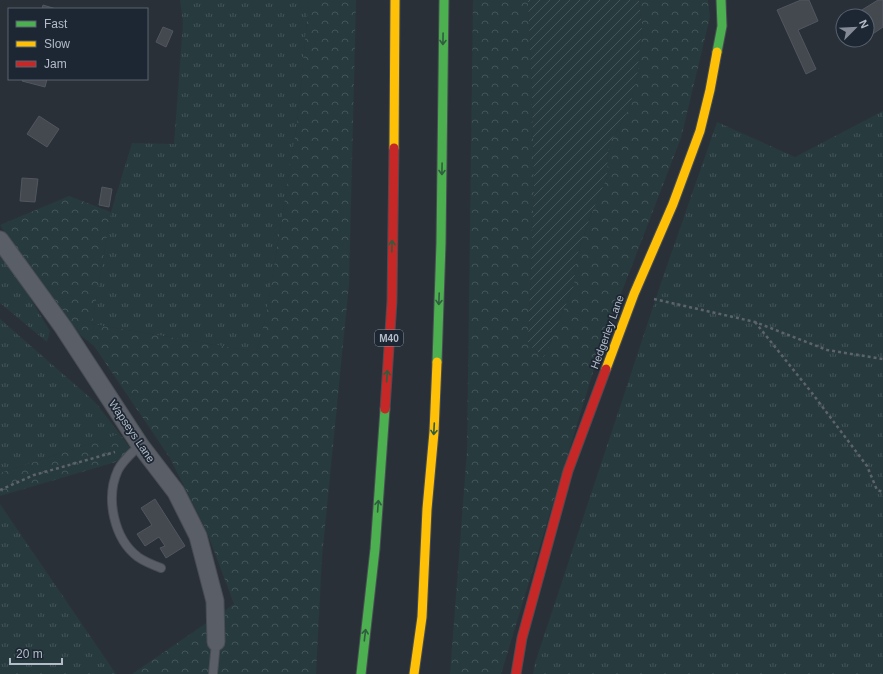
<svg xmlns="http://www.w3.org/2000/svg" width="883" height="674" viewBox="0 0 883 674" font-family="Arial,sans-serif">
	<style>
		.grass { fill: url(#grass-tufts) }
		.forest { fill: url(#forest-crowns) }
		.garden { fill: url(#garden-furrows) }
		.building { fill: #444950; stroke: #52575f }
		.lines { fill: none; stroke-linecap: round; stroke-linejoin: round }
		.lane-casing { stroke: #484c53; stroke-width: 10 }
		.street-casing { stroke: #484c53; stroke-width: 19 }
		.fast-casing { stroke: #484c53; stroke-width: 11 }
		.slow-casing { stroke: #484c53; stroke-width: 11 }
		.jam-casing { stroke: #484c53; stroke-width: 11 }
		.path { stroke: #5d636a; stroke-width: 2.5; stroke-dasharray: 3 3; stroke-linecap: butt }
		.lane { stroke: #5a5e66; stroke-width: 8 }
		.street { stroke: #5a5e66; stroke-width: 17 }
		.fast { stroke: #4caf50; stroke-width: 9 }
		.slow { stroke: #ffc107; stroke-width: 9 }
		.jam { stroke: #c62828; stroke-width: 9 }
		.oneway { stroke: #305d3f }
		.labels { text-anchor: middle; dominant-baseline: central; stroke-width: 3.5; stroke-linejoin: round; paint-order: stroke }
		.shield { fill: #1d2633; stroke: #878f9c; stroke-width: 1 }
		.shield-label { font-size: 10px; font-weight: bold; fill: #b4bcc9 }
		.street-label { font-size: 11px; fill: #b4bcc9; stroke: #1d2633 }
	</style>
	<defs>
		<pattern id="grass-tufts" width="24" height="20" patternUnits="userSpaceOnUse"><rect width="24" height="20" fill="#273a3e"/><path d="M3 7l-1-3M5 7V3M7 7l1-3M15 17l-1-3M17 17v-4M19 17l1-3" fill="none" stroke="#445559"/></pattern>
		<pattern id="forest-crowns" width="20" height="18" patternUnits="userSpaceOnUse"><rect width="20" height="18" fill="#273a3e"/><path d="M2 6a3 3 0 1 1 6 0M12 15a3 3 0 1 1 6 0" fill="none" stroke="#445559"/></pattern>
		<pattern id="garden-furrows" width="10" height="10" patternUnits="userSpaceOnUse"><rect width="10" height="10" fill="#273a3e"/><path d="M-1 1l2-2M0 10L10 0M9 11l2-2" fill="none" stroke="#445559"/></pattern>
	</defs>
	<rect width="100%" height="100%" fill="#2a3038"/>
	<g class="grass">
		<path d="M180 0H309L297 124 266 316 257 352 92 324 111 212 132 143 174 144 183 23Z"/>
		<path d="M883 111V674H533L535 663 662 280 717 122 795 157Z"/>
		<path d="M0 248 50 331 47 342 0 303Z"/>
		<path d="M0 319 95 402 120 434 0 473Z"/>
		<path d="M0 504 116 674H0Z"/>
	</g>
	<g class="forest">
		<path d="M309 0H356L349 284 322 557 316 674H132L234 604 207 532 170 458 94 346 66 324 0 225 69 196 111 212 92 324 257 352 266 316 297 124Z"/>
		<path d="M473 0H528L532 94 534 187 528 344 544 357 574 285 576 259 590 217 607 177 608 146 629 109 637 77 642 26 639 0H708L710 17 681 138 601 346 501 674H450L467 451Z"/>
		<path d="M120 434 136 456 0 496V473Z"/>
	</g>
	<path class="garden" d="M528 0H639L642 26 637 77 629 109 608 146 607 177 590 217 576 259 574 285 544 357 528 344 534 187 532 94Z"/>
	<g class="building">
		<path d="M801 0H809L818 21 798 30 816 69 806 74 777 10Z"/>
		<path d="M878 0H883V27L871 35 867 29V16H859L857 13Z"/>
		<path d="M43 5 56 9H42Z"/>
		<path d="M163 27 173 31 166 47 156 42Z"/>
		<path d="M23 79H47L45 87 22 81Z"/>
		<path d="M39 116 59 129 47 147 27 134Z"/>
		<path d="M22 178 38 179 35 202 20 201Z"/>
		<path d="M102 187 112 189 109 207 99 205Z"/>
		<path d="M155 499 185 546 166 558 160 548 165 546 159 537 145 546 137 534 152 525 141 508Z"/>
	</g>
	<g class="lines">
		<g class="lane-casing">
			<g id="lane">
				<path d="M140 445C132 453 123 460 118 470 105 498 114 539 138 557 145 562 153 565 161 568"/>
				<path d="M213 674 216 642"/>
			</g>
		</g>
		<g class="street-casing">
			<path id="street" d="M0 240 63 327 140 445 176 492 198 536 215 601 216 642"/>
		</g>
		<g class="fast-casing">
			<g id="fast">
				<path d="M717 52 722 26 721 0"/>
				<path d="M437 362 441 243 444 0"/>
				<path d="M361 674 375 549 385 409"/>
			</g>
		</g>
		<g class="slow-casing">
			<g id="slow">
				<path d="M394 148 395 0"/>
				<path d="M606 369 634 294 673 204 700 131 710 90 717 52"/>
				<path d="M414 674 422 617 427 509 434 432 437 362"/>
			</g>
		</g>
		<g class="jam-casing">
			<g id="jam">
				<path d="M385 409 392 301 394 148"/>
				<path d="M516 674 522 638 568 471 606 369"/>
			</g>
		</g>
		<g class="path">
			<path d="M654 299 755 322 827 350 883 359"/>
			<path d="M755 322 812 393 867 466 877 490 883 492"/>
			<path d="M0 490 34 475 115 452"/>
		</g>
		<use href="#lane" class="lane"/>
		<use href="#street" class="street"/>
		<use href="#fast" class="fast"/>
		<use href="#slow" class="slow"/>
		<use href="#jam" class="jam"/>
	</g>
	<defs><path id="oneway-shaft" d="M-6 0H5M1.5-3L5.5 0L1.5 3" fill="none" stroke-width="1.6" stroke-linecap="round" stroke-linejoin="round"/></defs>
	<g class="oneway">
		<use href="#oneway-shaft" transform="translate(443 39) rotate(91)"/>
		<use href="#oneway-shaft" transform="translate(442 169) rotate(91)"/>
		<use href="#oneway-shaft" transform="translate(392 246) rotate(-89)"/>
		<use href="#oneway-shaft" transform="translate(439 299) rotate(92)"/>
		<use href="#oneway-shaft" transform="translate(387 376) rotate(-86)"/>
		<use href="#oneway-shaft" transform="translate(434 429) rotate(93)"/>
		<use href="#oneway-shaft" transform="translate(378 506) rotate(-86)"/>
		<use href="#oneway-shaft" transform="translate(365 635) rotate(-83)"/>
	</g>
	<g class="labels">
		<rect class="shield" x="375" y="330" width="28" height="16" rx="3"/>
		<g class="shield-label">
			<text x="389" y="338">M40</text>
		</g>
		<g class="street-label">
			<text transform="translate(607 332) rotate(-70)">Hedgerley Lane</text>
			<text transform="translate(132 431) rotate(56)">Wapseys Lane</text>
		</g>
	</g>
	<rect x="8" y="8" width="140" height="72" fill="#1d2633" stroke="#59626f"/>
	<rect x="16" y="21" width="20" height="6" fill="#4caf50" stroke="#59626f"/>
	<text x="44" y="28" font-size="12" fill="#b4bcc9">Fast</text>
	<rect x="16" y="41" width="20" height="6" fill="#ffc107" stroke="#59626f"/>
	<text x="44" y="48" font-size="12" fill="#b4bcc9">Slow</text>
	<rect x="16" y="61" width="20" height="6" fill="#c62828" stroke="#59626f"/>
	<text x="44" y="68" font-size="12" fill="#b4bcc9">Jam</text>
	<g transform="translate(855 28) rotate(66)"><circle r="19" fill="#1d2633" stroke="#59626f"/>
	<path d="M0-3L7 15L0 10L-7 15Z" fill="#848b96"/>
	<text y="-6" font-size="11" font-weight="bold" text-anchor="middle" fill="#b4bcc9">N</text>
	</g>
	<path d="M10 658v6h52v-6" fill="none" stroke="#b4bcc9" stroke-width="2"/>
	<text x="16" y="658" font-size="12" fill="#b4bcc9" stroke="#1d2633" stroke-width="3" paint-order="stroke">20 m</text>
</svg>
